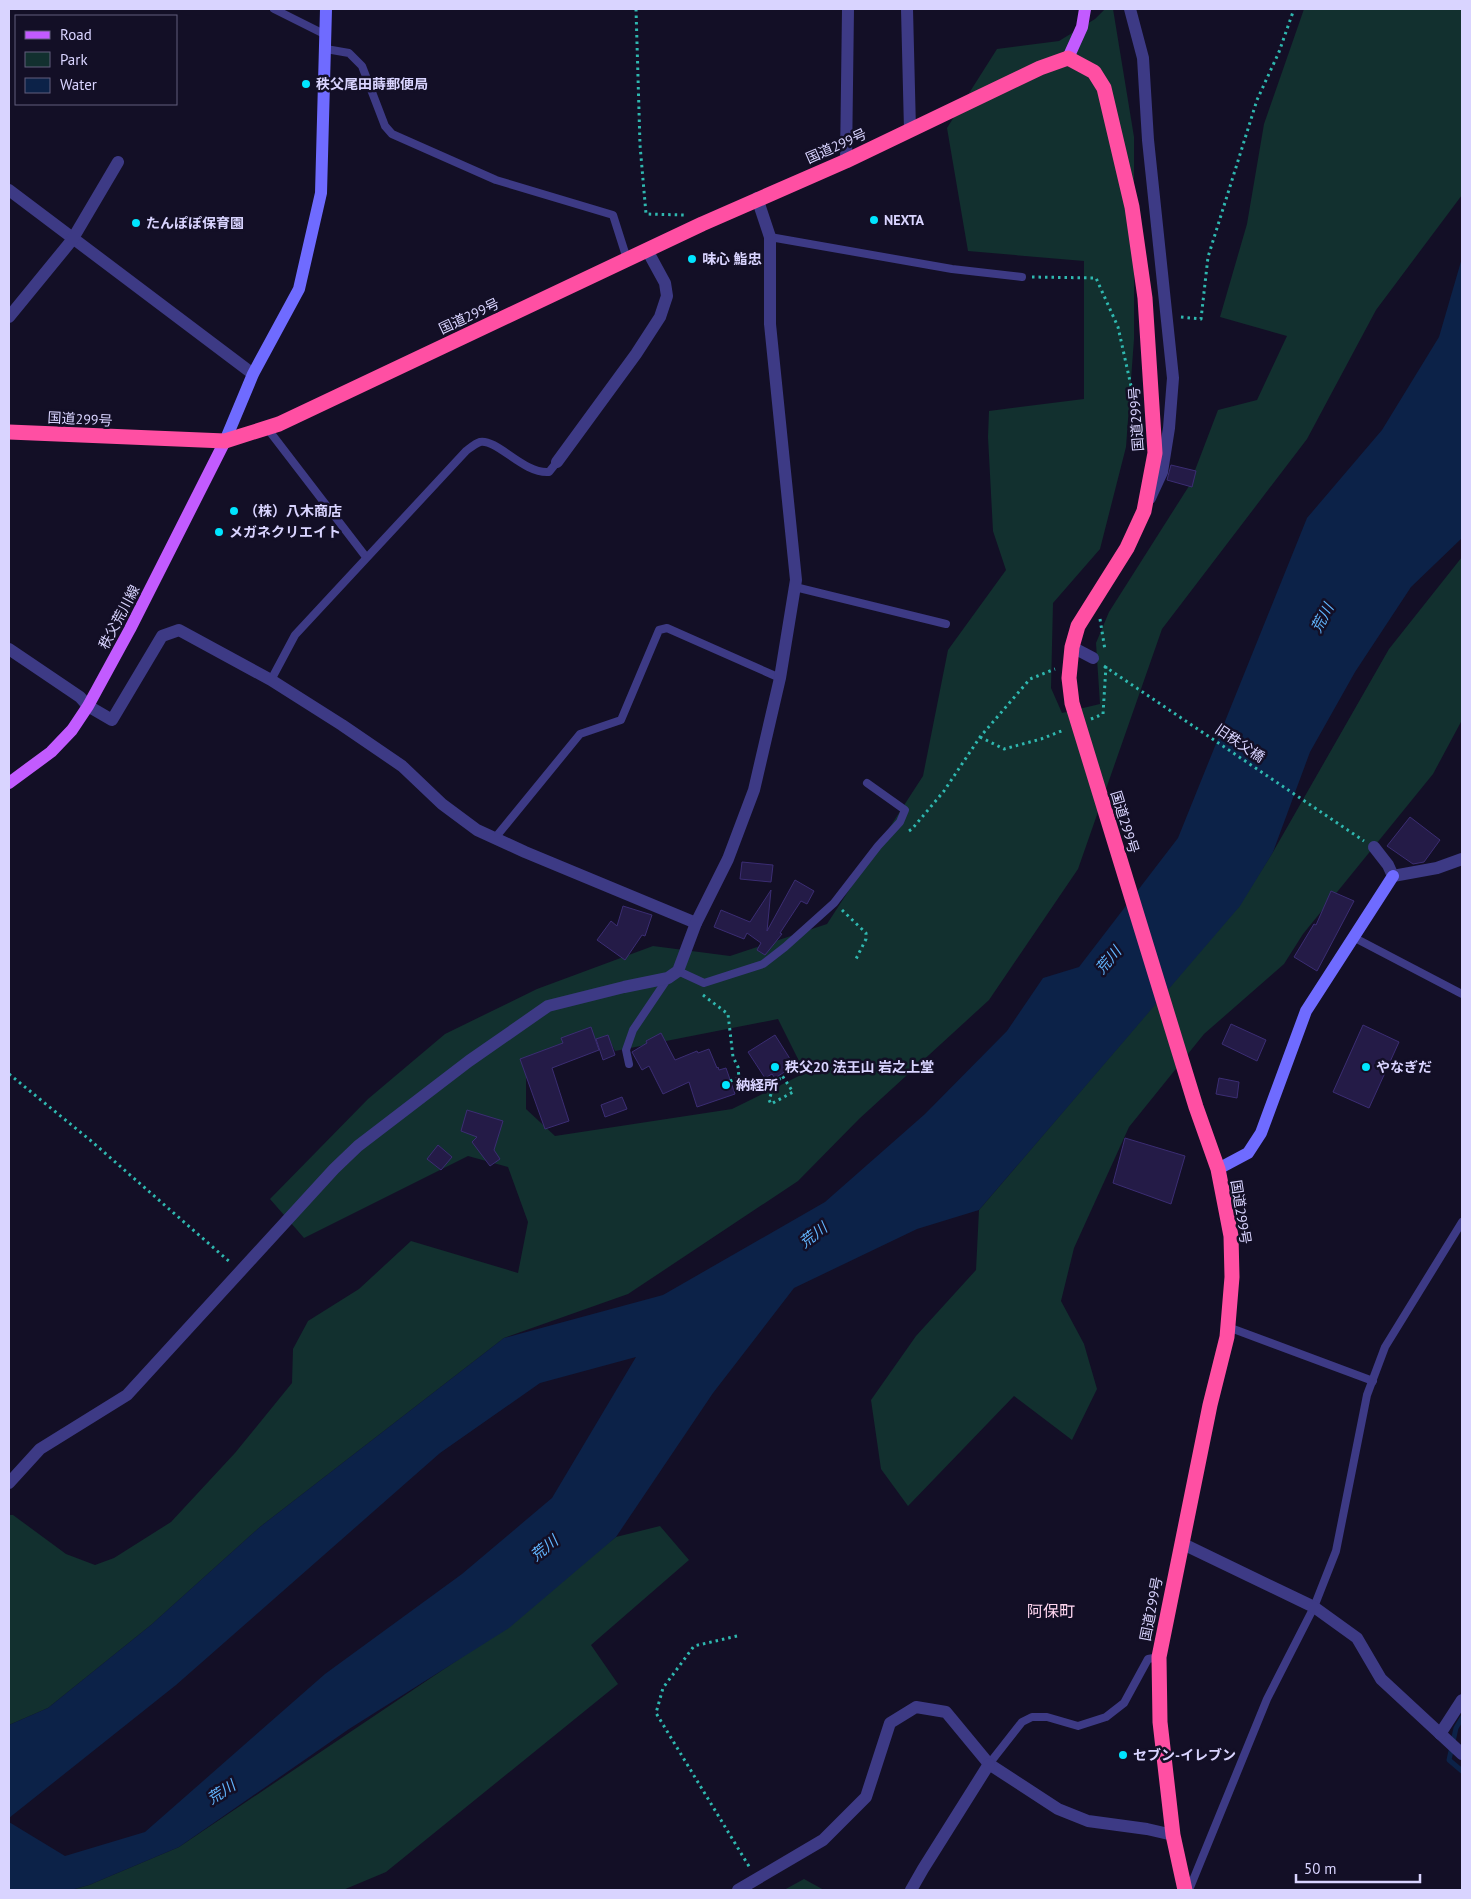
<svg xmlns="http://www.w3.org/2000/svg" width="1471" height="1899" viewBox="0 0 1471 1899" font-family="'PT Sans','Noto Sans JP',sans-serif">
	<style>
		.green { fill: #12302f; fill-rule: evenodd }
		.water { fill: #0c2248 }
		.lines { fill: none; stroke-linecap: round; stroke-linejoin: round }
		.stream { stroke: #0c2248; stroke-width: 5 }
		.building { fill: #241b47; stroke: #3b2d73 }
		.path { stroke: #2fb8b0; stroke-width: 3; stroke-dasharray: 2.5 4; stroke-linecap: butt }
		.lane { stroke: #3d3a85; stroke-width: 8 }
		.street { stroke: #3d3a85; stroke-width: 12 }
		.secondary { stroke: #6f6bff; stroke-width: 12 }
		.primary { stroke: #c25bff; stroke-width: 12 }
		.highway { stroke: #ff4fa3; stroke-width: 15 }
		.poi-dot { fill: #00e5ff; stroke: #130f26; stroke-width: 2 }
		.labels { text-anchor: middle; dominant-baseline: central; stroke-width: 5; stroke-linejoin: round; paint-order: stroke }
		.poi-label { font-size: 14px; font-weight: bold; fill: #d9d4ff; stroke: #130f26; text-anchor: start }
		.street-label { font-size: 14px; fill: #d9d4ff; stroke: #130f26 }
		.water-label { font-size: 15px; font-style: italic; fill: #62b6ff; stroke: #130f26 }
		.quarter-label { font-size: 16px; fill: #ffd6f0; stroke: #130f26 }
	</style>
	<rect width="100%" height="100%" fill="#130f26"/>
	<g class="green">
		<path d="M1105 9H1113L1134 137V339L1126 447 1100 549 1053 603 1051 688 1062 713 1100 704 1096 643 1109 612 1189 486 1218 410 1257 400 1287 336 1220 317 1247 224 1264 124 1304 9H1462V195L1376 310 1307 439 1162 629 1078 869 989 1000 859 1119 798 1181 628 1294 504 1338 260 1527 151 1625 48 1708 9 1725V1515H13L66 1554 95 1565 114 1558 171 1522 235 1453 292 1383 293 1349 308 1321 359 1289 411 1241 518 1273 528 1222 508 1167 468 1156 304 1238 270 1199 368 1099 445 1034 537 989 653 946 730 956 827 924 923 776 948 650 1006 570 993 531 988 437 989 411 1084 399V261L968 251 947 128 997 49 1059 41 1095 19ZM778 1019 805 1073 732 1109 555 1136 526 1109V1069L607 1036 615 1051Z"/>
		<path d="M1462 557V720L1433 774 1303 934 1284 964 1204 1034 1129 1127 1074 1248 1061 1301 1084 1344 1097 1389 1072 1440 1014 1396 908 1506 881 1469 871 1400 916 1336 976 1270 979 1210 1239 906 1273 852 1389 649Z"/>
		<path d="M660 1526 689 1560 591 1645 618 1684 386 1872 343 1890H71L89 1885 179 1847 465 1655 616 1537Z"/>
		<path d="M804 1879 824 1890H784Z"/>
	</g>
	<path class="water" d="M1462 258V538L1411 587 1355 672 1310 752 1273 852 1240 906 979 1210 917 1229 794 1288 713 1393 616 1537 509 1628 349 1729 179 1847 89 1885 71 1890H9V1822L65 1856 145 1832 325 1674 462 1574 552 1498 636 1357 540 1383 440 1453 176 1685 9 1818V1725L48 1708 151 1625 260 1527 504 1338 663 1295 825 1202 925 1114 1007 1031 1043 978 1079 967 1178 838 1307 518 1382 430 1439 337Z"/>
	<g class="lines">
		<path class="stream" d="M1462 1718 1456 1728 1449 1760 1462 1771"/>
	</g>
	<g class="building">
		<path d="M1171 465 1196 471 1192 487 1167 480Z"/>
		<path d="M1410 817 1440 840 1424 862 1413 864 1387 846Z"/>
		<path d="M742 862 773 865 771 882 740 879Z"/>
		<path d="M795 880 814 891 807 904 801 901 780 933 782 934 765 955 757 950 761 943 747 933 744 939 714 927 721 910 750 922 771 890 767 931Z"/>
		<path d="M1331 891 1354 901 1317 971 1294 957 1314 924 1316 925Z"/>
		<path d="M623 906 652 915 645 936 642 935 625 960 597 940 611 921 617 926Z"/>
		<path d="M1231 1024 1266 1040 1257 1061 1222 1044Z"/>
		<path d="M1363 1025 1399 1042 1369 1108 1333 1092Z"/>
		<path d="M591 1027 599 1050 552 1068 569 1121 545 1129 520 1059 563 1043 561 1038Z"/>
		<path d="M661 1033 675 1060 697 1051 698 1053 709 1049 717 1068 718 1067 719 1070 726 1068 735 1094 697 1107 689 1082 663 1094 649 1066 642 1070 632 1052 647 1043 646 1041Z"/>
		<path d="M608 1035 615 1055 603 1060 596 1039Z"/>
		<path d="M775 1035 792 1062 783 1067 786 1071 775 1078 772 1074 765 1078 748 1052Z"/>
		<path d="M1219 1078 1239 1082 1237 1098 1216 1094Z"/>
		<path d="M622 1097 627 1109 605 1117 601 1105Z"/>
		<path d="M467 1110 503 1121 494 1150 500 1159 490 1166 472 1142 477 1137 461 1131Z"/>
		<path d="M1125 1138 1185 1156 1171 1204 1113 1183Z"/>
		<path d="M438 1145 452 1157 441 1170 427 1159Z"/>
	</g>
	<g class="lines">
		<g class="path">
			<path d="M636 9 640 145 646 214 684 215"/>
			<path d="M1032 277 1096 278 1118 327 1135 404"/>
			<path d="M1181 317 1201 319 1208 257 1257 100 1279 52 1294 9"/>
			<path d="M1100 619 1105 650"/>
			<path d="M1104 666 1364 841"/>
			<path d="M1091 719 1103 714 1106 666"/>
			<path d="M980 737 1004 749 1041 739 1064 730"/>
			<path d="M909 831 912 829 944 791 980 737 1030 679 1055 669"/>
			<path d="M842 910 866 933V939L856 959"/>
			<path d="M703 995 728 1014 733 1057 738 1067 739 1078 766 1083 771 1094 769 1100 771 1104 793 1092 781 1074"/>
			<path d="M9 1074 90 1140 231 1263"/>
			<path d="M730 1081 739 1078"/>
			<path d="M766 1083 783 1078"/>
			<path d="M737 1636 694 1646 663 1688 656 1713 750 1868"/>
		</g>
		<g class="lane">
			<path d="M274 9 326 35"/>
			<path d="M326 49 349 53 362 66 385 126 392 134 496 180 613 215 627 259"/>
			<path d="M770 237 952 269 1022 277"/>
			<path d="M267 428 366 557"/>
			<path d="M795 587 946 624"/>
			<path d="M271 680 295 635 466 451C470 448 476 443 480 442 498 439 523 474 549 472L557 462"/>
			<path d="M495 838 580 734 621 720 659 630 667 628 780 678"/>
			<path d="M1353 937 1462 994"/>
			<path d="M678 971 704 983 763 964 785 947 834 903 878 846 900 822 905 810 867 783"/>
			<path d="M629 1064 626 1050 633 1030 668 978"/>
			<path d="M1228 1327 1373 1381"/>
			<path d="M989 1764 1022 1722 1032 1717H1047L1078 1726 1106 1717 1124 1703 1148 1659 1159 1657"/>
			<path d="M1189 1890 1267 1699 1314 1607 1336 1551 1367 1395 1385 1347 1462 1222"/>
		</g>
		<g class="street">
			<path d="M907 9 910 130"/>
			<path d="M1130 9 1143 58 1148 140 1173 378 1169 428 1162 472 1150 498"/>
			<path d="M846 161 848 9"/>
			<path d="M9 190 253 374"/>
			<path d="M9 317 72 240 118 162"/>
			<path d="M557 462 636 354 660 317 667 296 665 283 647 250"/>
			<path d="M1072 647 1093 658"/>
			<path d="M9 649 80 697 88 706 112 720 162 636 179 630 271 680 342 725 402 766 442 804 477 830 525 852 696 923"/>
			<path d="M1374 847 1388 865 1393 876 1437 868 1462 859"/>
			<path d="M9 1483 40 1449 127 1395 334 1169 358 1146 469 1061 548 1006 624 987 668 978 678 971 696 923 728 859 754 790 780 678 796 580 770 324V237L757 198"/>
			<path d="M1181 1543 1314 1607 1357 1638 1381 1679 1462 1754"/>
			<path d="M1440 1734 1462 1700"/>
			<path d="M738 1890 823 1840 866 1797 890 1723 916 1707 946 1712 989 1764 1058 1809 1088 1821 1147 1829 1173 1835"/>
			<path d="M911 1890 923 1869 989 1764"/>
		</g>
		<g class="secondary">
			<path d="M225 441 253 374 299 289 321 193 326 9"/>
			<path d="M1218 1169 1248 1153 1261 1133 1306 1011 1393 876"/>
		</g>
		<g class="primary">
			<path d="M1068 58 1082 27 1085 9"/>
			<path d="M9 783 51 752 72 730 88 706 130 629 225 441"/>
		</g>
		<path class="highway" d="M9 432 225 441 279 424 702 224 846 161 1040 68 1068 58 1094 72 1104 88 1132 207 1145 298 1155 453 1144 511 1127 548 1078 626 1072 647 1069 678 1072 703 1196 1107 1218 1169 1231 1236 1232 1277 1227 1337 1210 1405 1159 1657 1160 1722 1173 1835 1185 1890"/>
	</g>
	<g class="poi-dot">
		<circle cx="306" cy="84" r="5"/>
		<circle cx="874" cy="220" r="5"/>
		<circle cx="136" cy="223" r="5"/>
		<circle cx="692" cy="259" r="5"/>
		<circle cx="234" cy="511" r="5"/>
		<circle cx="219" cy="532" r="5"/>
		<circle cx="775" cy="1067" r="5"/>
		<circle cx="1366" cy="1067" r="5"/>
		<circle cx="726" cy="1085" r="5"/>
		<circle cx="1123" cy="1755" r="5"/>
	</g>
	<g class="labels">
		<g class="poi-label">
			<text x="316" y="84">秩父尾田蒔郵便局</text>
			<text x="884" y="220">NEXTA</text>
			<text x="146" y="223">たんぽぽ保育園</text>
			<text x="702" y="259">味心 鮨忠</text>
			<text x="244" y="511">（株）八木商店</text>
			<text x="229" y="532">メガネクリエイト</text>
			<text x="785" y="1067">秩父20 法王山 岩之上堂</text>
			<text x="1376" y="1067">やなぎだ</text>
			<text x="736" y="1085">納経所</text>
			<text x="1133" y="1755">セブン-イレブン</text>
		</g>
		<g class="street-label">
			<text transform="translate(836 146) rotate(-24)">国道299号</text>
			<text transform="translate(469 316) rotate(-25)">国道299号</text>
			<text transform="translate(80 419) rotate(3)">国道299号</text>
			<text transform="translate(1136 419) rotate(-94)">国道299号</text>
			<text transform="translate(119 617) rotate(-62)">秩父荒川線</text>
			<text transform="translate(1240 743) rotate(34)">旧秩父橋</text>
			<text transform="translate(1125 822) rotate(73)">国道299号</text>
			<text transform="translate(1241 1212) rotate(81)">国道299号</text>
			<text transform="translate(1151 1609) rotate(-79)">国道299号</text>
		</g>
		<g class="water-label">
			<text transform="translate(1322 618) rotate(-62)">荒川</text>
			<text transform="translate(1108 960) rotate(-50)">荒川</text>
			<text transform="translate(813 1235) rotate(-38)">荒川</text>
			<text transform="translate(544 1548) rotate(-39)">荒川</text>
			<text transform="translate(221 1792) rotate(-33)">荒川</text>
		</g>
		<g class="quarter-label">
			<text x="1051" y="1611">阿保町</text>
		</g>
	</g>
	<rect width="1471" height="1899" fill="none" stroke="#d9d4ff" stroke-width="20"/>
	<rect x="15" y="15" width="162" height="90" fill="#130f26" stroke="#625e7d"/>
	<rect x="25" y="31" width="25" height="8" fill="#c25bff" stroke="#625e7d"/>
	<text x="60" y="40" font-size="15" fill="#d9d4ff">Road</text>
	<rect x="25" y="52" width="25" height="15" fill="#12302f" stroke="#625e7d"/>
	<text x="60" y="65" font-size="15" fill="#d9d4ff">Park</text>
	<rect x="25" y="78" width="25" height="15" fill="#0c2248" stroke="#625e7d"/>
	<text x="60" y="90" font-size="15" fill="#d9d4ff">Water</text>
	<path d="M1296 1874v8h124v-8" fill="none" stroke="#d9d4ff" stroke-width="2.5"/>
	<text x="1304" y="1874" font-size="15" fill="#d9d4ff" stroke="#130f26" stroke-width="4" paint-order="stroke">50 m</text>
</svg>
